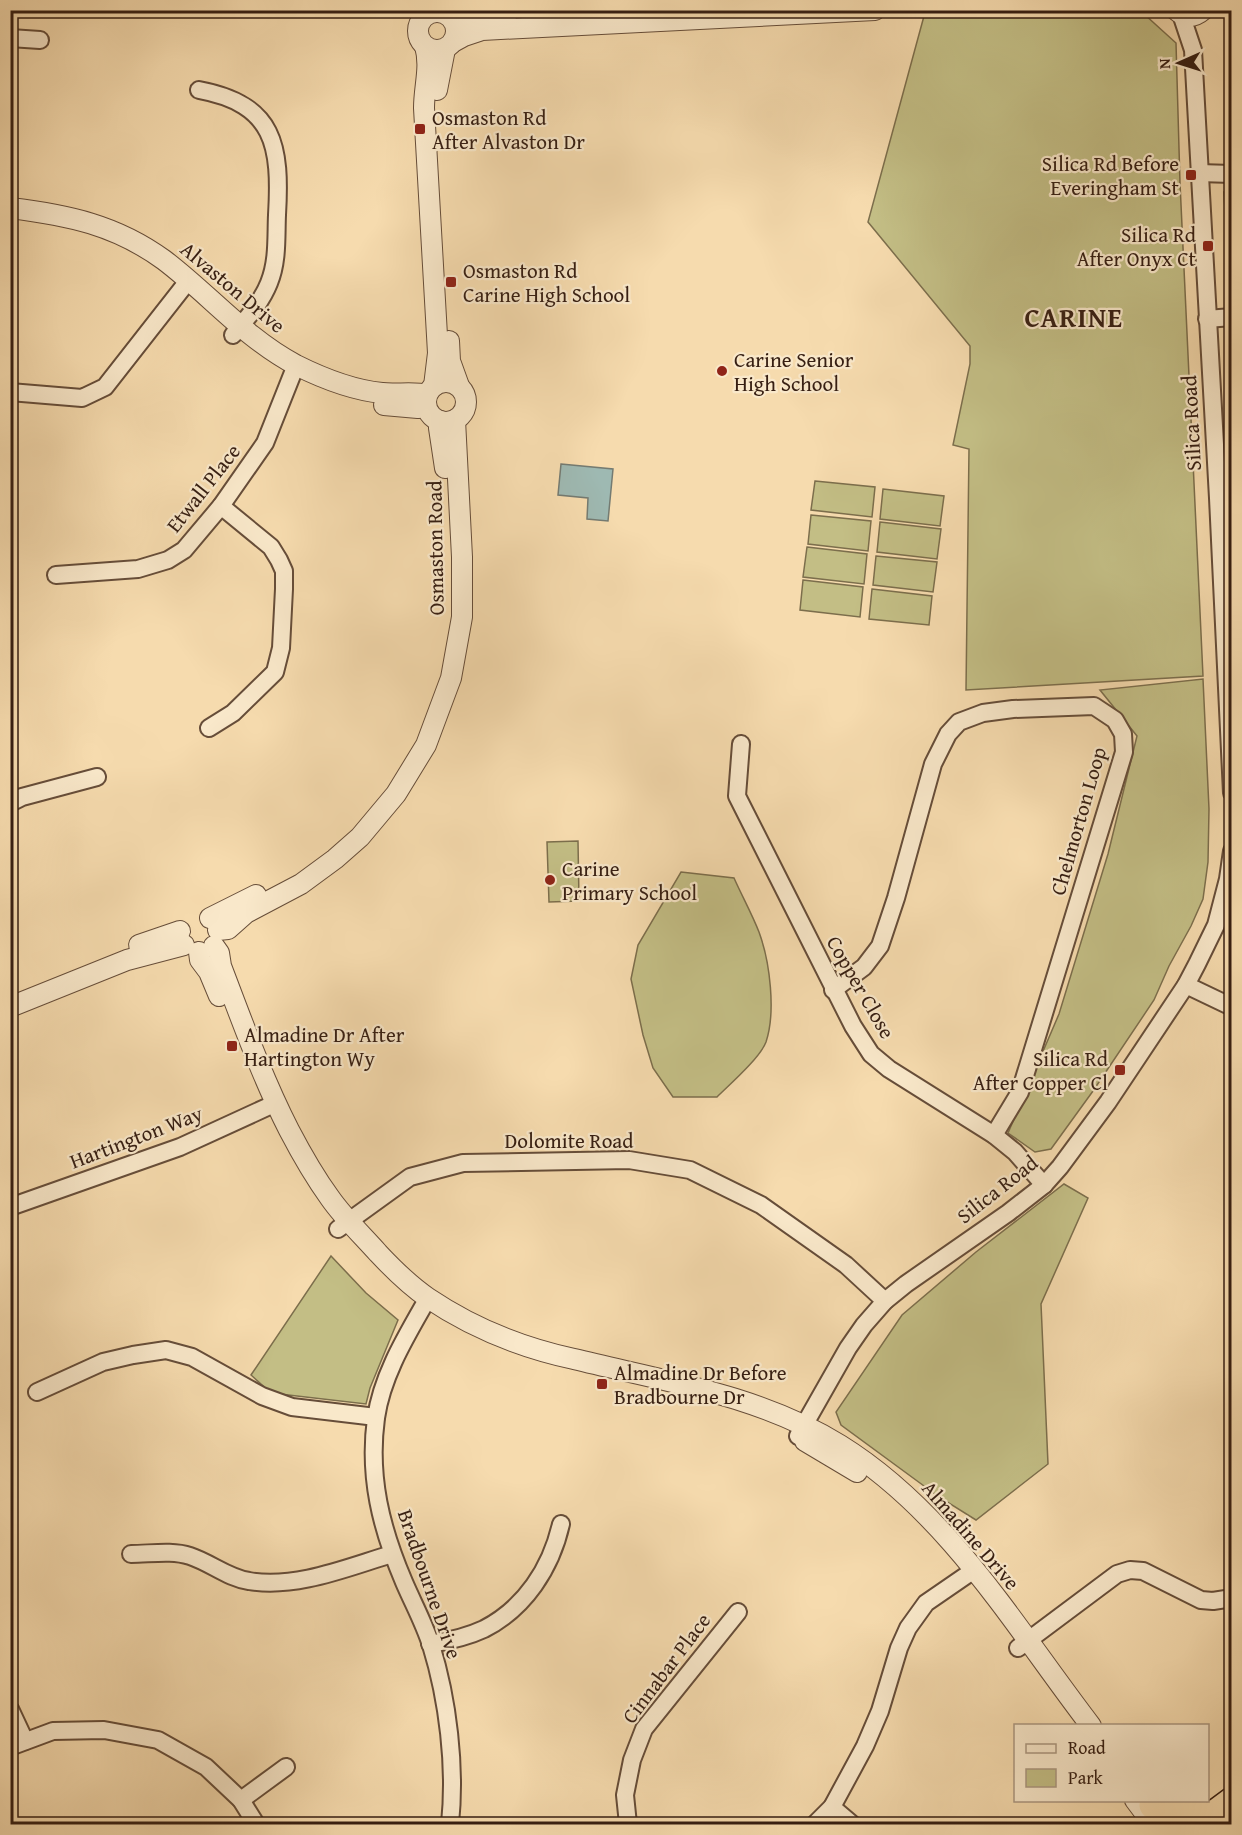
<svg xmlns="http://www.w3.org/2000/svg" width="1242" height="1835" viewBox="0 0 1242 1835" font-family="'Gentium Book Plus',serif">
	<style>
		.green { fill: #c3be85; stroke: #7c6e4c; stroke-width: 1.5 }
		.water { fill: #9eb9b2; stroke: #747b72; stroke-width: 1.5 }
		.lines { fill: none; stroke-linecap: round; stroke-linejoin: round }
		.minor-casing { stroke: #664d39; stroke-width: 20 }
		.tertiary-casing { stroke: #664d39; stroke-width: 22 }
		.trunk-casing { stroke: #361e12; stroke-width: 30 }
		.minor { stroke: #f9e8ca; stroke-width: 16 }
		.tertiary { stroke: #f9e8ca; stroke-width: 20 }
		.trunk { stroke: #f6dbae; stroke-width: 27 }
		.poi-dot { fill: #8f2418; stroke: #f9e8ca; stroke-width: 2 }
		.labels { text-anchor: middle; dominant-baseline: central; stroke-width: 4.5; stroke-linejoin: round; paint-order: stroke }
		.poi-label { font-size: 21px; fill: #361e12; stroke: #f9e8ca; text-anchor: start }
		.street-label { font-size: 21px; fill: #361e12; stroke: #f9e8ca }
		.district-label { font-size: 27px; font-weight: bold; letter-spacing: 1.5px; fill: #361e12; stroke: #f9e8ca }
	</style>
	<rect width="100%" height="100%" fill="#f6dbae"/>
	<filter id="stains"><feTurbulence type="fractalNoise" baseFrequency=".00333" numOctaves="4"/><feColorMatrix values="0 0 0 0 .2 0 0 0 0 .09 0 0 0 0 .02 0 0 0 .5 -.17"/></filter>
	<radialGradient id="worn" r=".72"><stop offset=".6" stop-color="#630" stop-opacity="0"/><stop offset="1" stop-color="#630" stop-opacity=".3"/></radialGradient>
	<g class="green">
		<path d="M989 11H1062L1144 14 1176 43 1180 183 1203 676 966 690 969 449 953 445 970 364V346L868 222 924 16Z"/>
		<path d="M1224 192H1231V304H1230Z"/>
		<path d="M815 481 875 487 872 517 811 510Z"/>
		<path d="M883 489 944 496 940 526 880 519Z"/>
		<path d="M811 515 871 521 868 551 808 544Z"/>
		<path d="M880 522 941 529 937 559 877 552Z"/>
		<path d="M807 547 867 554 864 584 803 577Z"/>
		<path d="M876 556 937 562 933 592 873 585Z"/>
		<path d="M803 580 863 587 860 617 800 610Z"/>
		<path d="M872 589 932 596 929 625 869 619Z"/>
		<path d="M1203 679 1209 809 1208 862 1203 899 1191 926 1169 966 1154 1000 1093 1091 1051 1149 1035 1152 1008 1133 1059 1014 1108 854 1137 736 1100 690Z"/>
		<path d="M578 841 579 901 549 902 547 842Z"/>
		<path d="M681 872 734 878C742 896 752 914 759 932 770 962 776 1012 766 1042 760 1058 729 1085 717 1097H673L653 1068 643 1035 631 979 638 945Z"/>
		<path d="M1064 1184 1088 1198 1041 1304 1048 1464 976 1520 939 1497 841 1425 836 1412 902 1315 976 1252Z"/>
		<path d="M331 1256 366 1293 398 1320 370 1388 366 1404 271 1393 251 1375Z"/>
	</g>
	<path class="water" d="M561 464 613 469 608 521 587 519 588 498 558 495Z"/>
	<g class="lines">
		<g class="minor-casing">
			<g id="minor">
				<path d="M1181 14 1193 50 1218 498 1232 793"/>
				<path d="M10 38 40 40"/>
				<path d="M199 90C275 104 281 146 277 215 276 237 278 261 269 283 261 303 247 318 233 335"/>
				<path d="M1199 173 1232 174"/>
				<path d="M1207 319 1232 317"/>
				<path d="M10 392 82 398 105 387 188 281"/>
				<path d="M56 575 138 569 168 560 184 550 221 506 265 443 296 365"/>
				<path d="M209 728 233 713 275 672 281 648 284 589V571L279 560 271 547 221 506"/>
				<path d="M741 744 737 796 853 1026 871 1054 889 1069 994 1135 1015 1152 1044 1185"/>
				<path d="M10 803 22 797 97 777"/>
				<path d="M1186 985 1232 1007"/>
				<path d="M833 990 864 967 880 946 896 898 933 764 948 734 959 722 983 713 1013 709 1094 706 1115 720 1123 734 1124 752 1020 1092 994 1135"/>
				<path d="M10 1207 180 1147 276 1103"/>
				<path d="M338 1229 410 1177 463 1163 629 1160 690 1170 761 1205 846 1265 885 1301"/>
				<path d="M428 1298C407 1335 382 1375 376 1418 368 1477 381 1528 404 1582 413 1603 424 1623 431 1645 448 1700 456 1767 450 1824"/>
				<path d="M37 1392 103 1362 133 1355 166 1350 192 1357 262 1396 292 1407 376 1417"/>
				<path d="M798 1436 848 1348 864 1325 885 1301 906 1284 1008 1213 1044 1185 1060 1167 1108 1102 1186 985 1197 964 1216 925 1228 879 1232 851"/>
				<path d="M131 1554C150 1554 172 1550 190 1556 211 1563 228 1578 249 1581 297 1589 348 1567 392 1554"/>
				<path d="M430 1644C449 1641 467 1637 484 1629 525 1608 551 1568 561 1524"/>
				<path d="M1018 1648 1117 1574 1130 1570 1143 1571 1201 1600 1213 1601 1232 1598"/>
				<path d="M10 1709 25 1741"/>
				<path d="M10 1747 53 1731 104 1730 158 1740 206 1767 241 1800 256 1824"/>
				<path d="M241 1800 286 1767"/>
				<path d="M832 1807 852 1824"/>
				<path d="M628 1824 625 1795 632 1760 644 1729 738 1612"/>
				<path d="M815 1824 832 1807 865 1746 880 1711 899 1648 908 1628 926 1603 974 1570"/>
			</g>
		</g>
		<g class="tertiary-casing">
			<g id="tertiary">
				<path d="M1176 10C1185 18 1194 18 1203 10"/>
				<circle cx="437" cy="31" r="19"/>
				<path d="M451 17H506"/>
				<path d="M453 42 464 36 482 30 875 10"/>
				<path d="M425 46C431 67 424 86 424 108L438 353 434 386"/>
				<path d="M437 90 445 49"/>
				<path d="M10 208C68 215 116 225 164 260 209 294 245 338 296 365 322 378 352 390 382 393 396 395 413 391 427 395"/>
				<path d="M449 341 450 361 459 386"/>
				<circle cx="446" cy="402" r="20"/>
				<path d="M384 405 418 408 426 406"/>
				<path d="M440 421 439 428 445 468"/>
				<path d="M210 918 256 895"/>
				<path d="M218 930 228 929 246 913 301 884 335 859 360 837 396 794 426 745 451 678 462 617V557L455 420"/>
				<path d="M139 945 180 931"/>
				<path d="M214 946 219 953 221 966C242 1021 262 1077 289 1130 301 1153 314 1176 330 1198 344 1218 362 1235 378 1253 393 1269 409 1285 428 1298 471 1327 523 1348 574 1359 664 1381 759 1395 840 1445 948 1512 1015 1627 1091 1726"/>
				<path d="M199 952 200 960 209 972 219 996"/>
				<path d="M10 1007 127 960 184 945"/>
				<path d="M805 1441 857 1472"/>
				<path d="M1135 1800 1153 1824"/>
			</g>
		</g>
		<g class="trunk-casing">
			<g id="trunk">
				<path d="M1153 1805 1181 1814 1212 1816"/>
				<path d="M1201 1824 1232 1801"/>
			</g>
		</g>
		<use href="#minor" class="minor"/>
		<use href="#tertiary" class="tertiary"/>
		<use href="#trunk" class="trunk"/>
	</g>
	<g class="poi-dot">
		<rect x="414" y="123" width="12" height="12" rx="3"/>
		<rect x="1185" y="169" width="12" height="12" rx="3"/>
		<rect x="1202" y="240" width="12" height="12" rx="3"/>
		<rect x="445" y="276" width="12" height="12" rx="3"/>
		<circle cx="722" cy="371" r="6"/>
		<circle cx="550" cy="880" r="6"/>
		<rect x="226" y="1040" width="12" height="12" rx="3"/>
		<rect x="1114" y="1064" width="12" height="12" rx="3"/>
		<rect x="596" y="1378" width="12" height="12" rx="3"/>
	</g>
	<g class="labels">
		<g class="poi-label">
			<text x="432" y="117">Osmaston Rd<tspan x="432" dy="24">After Alvaston Dr</tspan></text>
			<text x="1179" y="163" text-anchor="end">Silica Rd Before<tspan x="1179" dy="24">Everingham St</tspan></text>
			<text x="1196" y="234" text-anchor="end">Silica Rd<tspan x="1196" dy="24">After Onyx Ct</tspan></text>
			<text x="463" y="270">Osmaston Rd<tspan x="463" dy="24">Carine High School</tspan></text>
			<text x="734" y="359">Carine Senior<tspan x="734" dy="24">High School</tspan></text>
			<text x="562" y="868">Carine<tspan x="562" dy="24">Primary School</tspan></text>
			<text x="244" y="1034">Almadine Dr After<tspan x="244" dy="24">Hartington Wy</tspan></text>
			<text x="1108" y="1058" text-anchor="end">Silica Rd<tspan x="1108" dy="24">After Copper Cl</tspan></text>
			<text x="614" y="1372">Almadine Dr Before<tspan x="614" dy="24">Bradbourne Dr</tspan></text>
		</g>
		<g class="street-label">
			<text transform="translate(233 287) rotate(40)">Alvaston Drive</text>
			<text transform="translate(1191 423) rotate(-93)">Silica Road</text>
			<text transform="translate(203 488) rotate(-52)">Etwall Place</text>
			<text transform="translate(435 548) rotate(-91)">Osmaston Road</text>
			<text transform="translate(1078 821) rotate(-74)">Chelmorton Loop</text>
			<text transform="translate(861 987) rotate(60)">Copper Close</text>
			<text transform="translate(136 1137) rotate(-21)">Hartington Way</text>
			<text x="569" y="1140">Dolomite Road</text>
			<text transform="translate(997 1189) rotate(-38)">Silica Road</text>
			<text transform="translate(971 1535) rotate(49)">Almadine Drive</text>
			<text transform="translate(430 1584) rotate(71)">Bradbourne Drive</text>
			<text transform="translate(666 1668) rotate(-53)">Cinnabar Place</text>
		</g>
		<g class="district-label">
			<text x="1074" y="317">CARINE</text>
		</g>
	</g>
	<rect width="1242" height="1835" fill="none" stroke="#f6dbae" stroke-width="36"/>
	<rect x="12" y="12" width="1218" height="1811" fill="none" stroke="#361e12" stroke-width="3"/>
	<rect x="18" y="18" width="1206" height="1799" fill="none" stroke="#361e12" stroke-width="1.5"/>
	<rect x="1014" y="1724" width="195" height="78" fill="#f9e8ca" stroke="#ab9780" stroke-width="1.5"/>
	<rect x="1026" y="1744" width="30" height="9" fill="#f9e8ca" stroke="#ab9780" stroke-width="1.5"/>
	<text x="1068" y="1754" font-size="18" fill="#361e12">Road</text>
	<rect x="1026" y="1769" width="30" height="18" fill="#c3be85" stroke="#ab9780" stroke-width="1.5"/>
	<text x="1068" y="1784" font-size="18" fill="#361e12">Park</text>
	<g transform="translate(1179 63) rotate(267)" stroke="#f9e8ca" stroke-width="4.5" paint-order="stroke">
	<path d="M0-4.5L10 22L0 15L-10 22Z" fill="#361e12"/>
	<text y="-9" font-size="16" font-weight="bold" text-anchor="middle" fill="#361e12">N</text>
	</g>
	<rect width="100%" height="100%" filter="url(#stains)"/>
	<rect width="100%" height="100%" fill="url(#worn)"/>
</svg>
